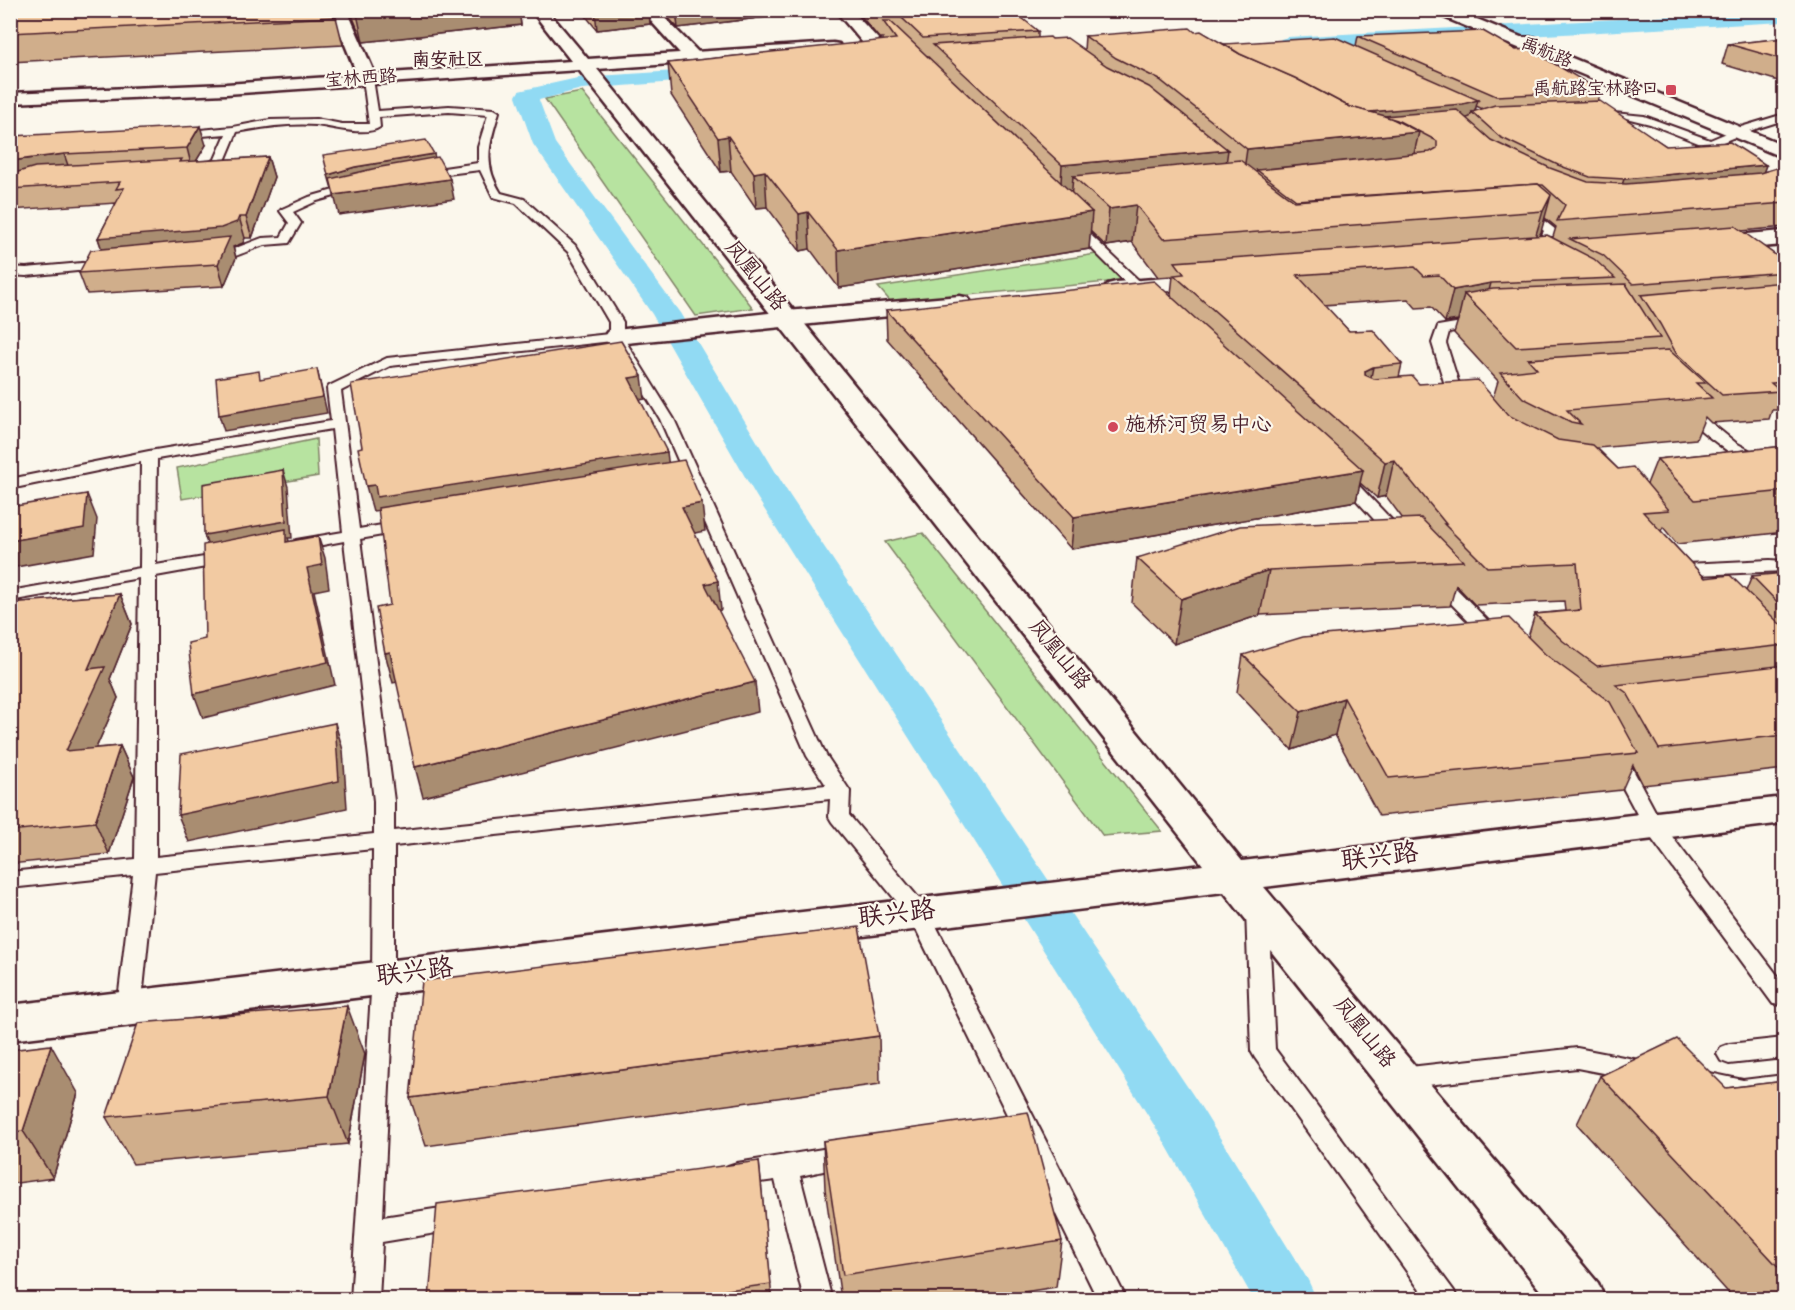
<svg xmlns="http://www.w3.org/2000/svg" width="1795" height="1310" viewBox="0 0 1795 1310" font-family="Dekko,'LXGW WenKai TC',sans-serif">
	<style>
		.green { fill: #b7e3a0; stroke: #808166; stroke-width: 1.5 }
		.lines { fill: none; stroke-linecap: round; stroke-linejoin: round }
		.canal { fill: #91daf3; fill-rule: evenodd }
		.service-casing { stroke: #4a1f2b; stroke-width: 4 }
		.minor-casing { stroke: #4a1f2b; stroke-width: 5 }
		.tertiary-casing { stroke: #4a1f2b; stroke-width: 5 }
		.secondary-casing { stroke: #4a1f2b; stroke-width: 5 }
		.service { fill: #fbf7ec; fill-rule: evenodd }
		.minor { fill: #fbf7ec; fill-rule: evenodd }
		.tertiary { fill: #fbf7ec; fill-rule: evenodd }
		.secondary { fill: #fbf7ec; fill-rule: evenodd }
		.wall { fill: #d0ae8b; stroke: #4a1f2b; stroke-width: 1.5; fill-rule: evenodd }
		.shaded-wall { fill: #a98d71; stroke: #4a1f2b; stroke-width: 1.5 }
		.building { fill: #f2caa2; stroke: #4a1f2b; stroke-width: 1.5 }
		.poi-dot { fill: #d1495b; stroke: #fbf7ec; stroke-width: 2 }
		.labels { text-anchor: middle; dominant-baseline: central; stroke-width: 4.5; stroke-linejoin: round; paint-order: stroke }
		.far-street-label { font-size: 18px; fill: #4a1f2b; stroke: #fbf7ec }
		.far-neighbourhood-label { font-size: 18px; font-weight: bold; fill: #4a1f2b; stroke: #fbf7ec }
		.far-poi-label { font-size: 18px; fill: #4a1f2b; stroke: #fbf7ec; text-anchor: end }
		.street-label { font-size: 21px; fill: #4a1f2b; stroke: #fbf7ec }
		.poi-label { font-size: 21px; fill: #4a1f2b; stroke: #fbf7ec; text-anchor: start }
		.near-street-label { font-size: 26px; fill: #4a1f2b; stroke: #fbf7ec }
	</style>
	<rect width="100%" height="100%" fill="#fbf7ec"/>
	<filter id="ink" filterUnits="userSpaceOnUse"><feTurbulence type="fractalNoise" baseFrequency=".0167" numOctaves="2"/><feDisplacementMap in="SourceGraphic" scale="12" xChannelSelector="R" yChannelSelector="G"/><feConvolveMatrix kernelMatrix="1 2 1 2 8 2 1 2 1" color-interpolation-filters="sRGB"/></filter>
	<g filter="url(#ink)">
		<g class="green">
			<path d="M582 92 753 308 696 316 545 99Z"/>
			<path d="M1103 253 1130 280 891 302 878 287Z"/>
			<path d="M316 439 318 476 182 499 177 468Z"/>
			<path d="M923 533 1162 831 1103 836 885 542Z"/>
		</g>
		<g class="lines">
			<g class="canal">
				<path d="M1784 10V22L1288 49 1281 47 1278 43 1281 39 1288 37Z"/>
				<path d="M723 68 730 70 733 74 730 78 582 89 539 100 555 143 680 313 790 496 1199 1104 1308 1280 1317 1300H1254L1161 1136 756 496 652 314 533 144 516 96 519 91 582 77Z"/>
			</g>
			<g class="service-casing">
				<g id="service">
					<path d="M1504 37H1535L1539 40 1535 43 1501 42 1500 40Z"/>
					<path d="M368 76 373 79 378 111 449 106 494 109 499 112C490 143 482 163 501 193L524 199 577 247 623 322V337L674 419 826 755 850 791 849 815 927 908 1127 1300H1098L911 919 832 822 829 817 830 799 394 846V978L383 1217 460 1205 469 1208 473 1217 469 1226 460 1229 382 1242 379 1300H351L372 978 373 849 155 872 141 1009 137 1016 129 1018 121 1016 117 1009 133 875 10 888V872L135 859 139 578 10 601V591L140 568 141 462 10 489V479L149 451 331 421 327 389 329 386 387 358 609 334V322L568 252 516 203 493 197 480 170 423 177 418 174 423 171 478 163V147L488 115 449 112 379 117 380 127C367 137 332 127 316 125 290 123 263 127 237 132L224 163 200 173 195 170 215 159 226 134 178 138 173 135 178 132 233 127 270 120 316 119 342 124H369L363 79ZM612 341 660 419 807 756 826 785 394 831V801L360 539 405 531 413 526 405 521 359 529 341 391 390 366ZM332 429 343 532 296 540 288 545 296 550 344 541 374 801V834L156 857V576L228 563 236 558 228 553 156 565 157 459Z"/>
					<path d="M1594 111 1644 116 1710 140 1741 127 1784 114V120L1749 131 1718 144 1734 155 1735 157 1730 160 1706 146 1650 124 1626 118 1590 116V112Z"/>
					<path d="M355 184 359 185V189L317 201 293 212 301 223 289 243C281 244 273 244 265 245 250 248 220 268 207 256L209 253 228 251 262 238 281 237 289 223 280 211 282 209 309 197Z"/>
					<path d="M1532 211 1556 230 1542 257 1536 261 1530 257 1544 231 1529 218 1520 217 1518 215 1520 213Z"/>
					<path d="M1073 220 1077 222 1153 294 1154 297 1153 300H1143L1067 224Z"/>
					<path d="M104 261 108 262V268L26 276 10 275V267L26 268Z"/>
					<path d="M1479 319 1484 320 1486 323 1484 326 1449 332 1446 343 1458 381 1474 401 1467 405 1462 404 1444 382 1432 343 1438 326Z"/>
					<path d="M1684 404 1689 405 1736 443 1784 469V478C1748 471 1706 436 1679 411L1677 408 1679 405Z"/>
					<path d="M1340 469 1345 471 1405 534 1407 537 1405 540H1393L1335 477 1332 474Z"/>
					<path d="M1770 560 1784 561V571L1697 575 1680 573 1678 569 1686 564Z"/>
					<path d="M1436 573 1442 574 1500 633 1503 637 1500 641H1488L1430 582 1428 578Z"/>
					<path d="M1616 749 1623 751 1661 822 1784 984V1005L1773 1004 1646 831 1606 756 1609 751Z"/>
					<path d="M1257 902 1265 904 1268 910 1275 1049 1454 1291 1458 1300H1427L1255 1058 1251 1051 1246 910 1249 904Z"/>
					<path d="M1784 1038V1058L1729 1064 1721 1061 1717 1054 1721 1047 1729 1044Z"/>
					<path d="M1577 1048 1644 1061 1653 1064 1656 1071 1653 1078 1644 1081 1577 1068 1401 1088 1392 1085 1389 1078 1392 1071 1401 1068Z"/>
					<path d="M1700 1071 1743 1080 1784 1075V1095C1749 1100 1726 1100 1691 1088L1688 1081 1691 1074Z"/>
					<path d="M847 1145 856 1148 860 1156 856 1164 800 1176 832 1300H804L775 1180 737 1185 728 1182 724 1174 728 1166 737 1163Z"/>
				</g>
			</g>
			<g class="minor-casing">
				<g id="minor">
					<path d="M331 10H347L377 79 374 83H362L359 79Z"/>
					<path d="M641 10H657L699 53 701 57 699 61H687Z"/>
					<path d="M1784 231V245L1712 251 1704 249 1701 244 1704 239 1712 237Z"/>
					<path d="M1217 274 1225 276 1228 281 1225 286 1116 296 1108 294 1104 289 1108 284 1116 282Z"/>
					<path d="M960 296 968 298 972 303 968 308 616 344 607 342 604 337 607 332 616 330 787 311Z"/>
				</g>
			</g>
			<g class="tertiary-casing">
				<g id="tertiary">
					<path d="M531 10H547L588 59 833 43 839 44 841 48 839 52 833 53 597 69 1242 861 1784 797V823L1264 887 1598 1283 1605 1300H1548L1224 892 10 1040V1005L1203 865 579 70 226 94 10 103V93L226 84 571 61Z"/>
					<path d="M835 10H851L880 41 882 45 880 49H868Z"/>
				</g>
			</g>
			<g class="secondary-casing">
				<path id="secondary" d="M1433 10H1455L1784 145V158L1434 13Z"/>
			</g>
			<use href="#service" class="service"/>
			<use href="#minor" class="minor"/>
			<use href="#tertiary" class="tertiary"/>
			<use href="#secondary" class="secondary"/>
		</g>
		<g class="wall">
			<path d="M10 10 336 17 343 45 10 62Z"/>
			<path d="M350 10H519L521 25 363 42Z"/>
			<path d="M581 10H649L650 24 597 30Z"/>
			<path d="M661 10H824L678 28Z"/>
			<path d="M856 10H1054L1014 13 1038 31V38L1052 39 1084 50 1085 36 1195 32 1224 44 1356 46 1358 36 1516 50 1601 91 1598 102 1666 146 1766 165 1763 172 1785 167V227L1741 231 1785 262V410H1772L1769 419 1711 423 1705 417 1696 439 1597 448 1618 469 1647 484 1657 459 1785 446V532L1677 544 1663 527 1661 531 1705 578 1746 591 1752 576 1785 573V769L1643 785 1633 765 1622 790 1379 816 1335 735 1292 750 1237 692 1243 655 1528 637 1535 614 1565 611 1564 601 1475 605 1456 585 1450 606 1260 615 1174 644 1132 603 1137 558 1403 519 1386 496 1377 498 1360 483 1356 501 1071 549 887 339 886 310 1172 297 1171 294 1173 276 1158 277 1132 242 1106 246 1090 231 1089 249 839 288 810 249 800 251 767 207 756 208 731 171 721 172 671 95 668 63 883 41V38H879ZM1476 106 1483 109 1475 111ZM1545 218 1556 227 1553 237 1539 235ZM1408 299 1416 308 1431 307 1445 322 1458 320 1454 333 1498 381 1493 398 1419 384 1399 377 1402 364 1349 331 1324 305Z"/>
			<path d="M1785 38V83L1722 64 1728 44Z"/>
			<path d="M10 137 206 145 196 161 268 157 274 177 252 238H245L243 243 233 247 236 258 224 286 87 294 79 273 102 249 98 238 116 203 10 210Z"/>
			<path d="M120 594 132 624 110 679 118 698 96 748 120 746 134 777 109 854 10 864V603Z"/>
			<path d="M879 1036 880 1084 426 1146 410 1098Z"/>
			<path d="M10 1050 78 1093 53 1178 10 1184Z"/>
			<path d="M365 1054 348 1144 133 1164 106 1117Z"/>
			<path d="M1600 1076 1726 1088 1785 1081V1299H1734L1577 1124Z"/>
			<path d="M823 1141 1062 1241 1056 1287 978 1299H841L825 1189Z"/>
			<path d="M759 1161 772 1299H429Z"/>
		</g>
		<g class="shaded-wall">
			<path d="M394 10H519L521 25 363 42 357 14Z"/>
			<path d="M595 10H649L650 24 597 30Z"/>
			<path d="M676 10H824L678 28Z"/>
			<path d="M1478 100 1474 114 1472 112 1470 117 1459 121 1397 120 1362 113Z"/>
			<path d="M10 112 14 123 10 127Z"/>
			<path d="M200 126 206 145 192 168 187 148Z"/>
			<path d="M1419 132 1411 167 1257 170 1255 182 1242 184 1247 149Z"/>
			<path d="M728 136 731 171 721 172 718 138Z"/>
			<path d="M1228 150 1223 185 1073 176 1071 200 1060 201 1062 165Z"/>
			<path d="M64 154 71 174 14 185 10 189V163L18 160Z"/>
			<path d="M434 154 437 168 332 189 328 175 355 167Z"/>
			<path d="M268 157 274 177 252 238 246 217Z"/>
			<path d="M1766 165 1759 184 1618 198 1624 179Z"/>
			<path d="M765 171 767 207 756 208 754 173Z"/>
			<path d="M450 179 454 199 339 215 334 195Z"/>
			<path d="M1551 195 1541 232 1532 248 1543 211Z"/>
			<path d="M1136 205 1132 242 1106 246 1109 209Z"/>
			<path d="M808 212 810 249 800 251 799 214Z"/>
			<path d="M1092 212 1089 249 839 288 838 250Z"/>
			<path d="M239 217 245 238 243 243 233 247 236 258 224 286 218 264 105 259 98 238Z"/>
			<path d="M1491 283 1483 313 1464 294 1458 320 1445 322 1453 290Z"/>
			<path d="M1373 367 1366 402 1365 371Z"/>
			<path d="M317 369 327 413 224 431 219 415Z"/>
			<path d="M642 376 645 399 632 401 629 378Z"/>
			<path d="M667 452 670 476 373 511 366 486Z"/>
			<path d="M1394 460 1386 496 1377 498 1385 462Z"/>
			<path d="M283 470 288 487 292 538H288L293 552H210L204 535Z"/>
			<path d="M1363 470 1356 501 1071 549 1074 517Z"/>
			<path d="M87 494 97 519 94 553 10 568V541Z"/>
			<path d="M702 503 705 531 685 535 682 507Z"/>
			<path d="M318 536 325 558 329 588 314 591 335 685 203 718 194 694 307 568Z"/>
			<path d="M1269 570 1260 615 1174 644 1181 599Z"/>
			<path d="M718 581 721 610 708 613 705 584Z"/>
			<path d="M120 594 132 624 110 679 118 698 81 782 66 751 88 669Z"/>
			<path d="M390 652 398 682 393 683 385 653Z"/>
			<path d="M755 682 758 712 423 797 415 767Z"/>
			<path d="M1344 698 1335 735 1292 750 1301 712Z"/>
			<path d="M335 723 343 750 347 808 189 842 178 815Z"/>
			<path d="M120 746 134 777 109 854 95 822Z"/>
			<path d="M347 1006 365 1054 348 1144 329 1096Z"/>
			<path d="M51 1045 78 1093 53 1178 23 1131Z"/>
		</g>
		<g class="building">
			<path d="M10 10H334L336 17 10 33Z"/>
			<path d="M356 10H394L357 14Z"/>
			<path d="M888 10H1012L1038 31 923 38 901 17 899 11Z"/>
			<path d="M883 21H890L1092 212 838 250 808 212 799 214 765 171 754 173 728 136 718 138 668 63 896 39Z"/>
			<path d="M1190 28 1195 32 1201 31 1240 54 1295 78 1348 106 1389 117 1419 132 1247 149 1160 80 1116 58 1085 36Z"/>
			<path d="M1483 31 1516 50 1529 49 1601 91 1496 96 1358 36Z"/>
			<path d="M1050 37 1052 39 1067 38 1107 66 1149 87 1228 150 1062 165 933 45Z"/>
			<path d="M1335 37 1478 100 1463 104 1369 112 1348 106 1295 78 1240 54 1224 44Z"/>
			<path d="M1785 38V60L1728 44Z"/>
			<path d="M1600 101 1666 146 1730 142 1766 165 1624 179 1590 177 1558 165 1500 137 1472 112 1495 105Z"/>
			<path d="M1457 110 1491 140 1550 168 1588 182 1626 184 1760 173 1783 166 1785 167V203L1557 221 1565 205 1543 185H1540L1538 184 1296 200 1257 170 1430 152 1437 148V141L1397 120 1384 116Z"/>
			<path d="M200 126 187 148 64 154 18 160 10 163V137L12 136Z"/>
			<path d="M426 140 434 154 355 167 328 175 323 155Z"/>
			<path d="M268 157 246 217H239L237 222 221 228 98 238 124 188 116 189 120 182 10 189V181L18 172 35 167 182 159 180 162Z"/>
			<path d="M438 157 450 179 334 195 330 179 381 167Z"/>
			<path d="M1240 160 1294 201 1538 184 1551 195 1543 211 1163 239 1136 205 1109 209 1073 176Z"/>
			<path d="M1735 226 1785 262V272L1633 284 1603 255 1570 239Z"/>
			<path d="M1547 235 1594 259 1615 278 1491 283 1453 290 1439 275 1424 276 1415 267 1297 275 1349 331 1373 330 1402 364 1373 367 1365 371V375L1374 379 1412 376 1419 384 1478 380 1508 415 1558 440 1593 445 1618 469 1633 467 1669 510 1643 512 1705 578 1730 575 1785 629V645L1597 666 1563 641 1535 614 1581 610 1577 563 1487 567 1444 524H1446L1394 460 1385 462 1174 275 1184 274 1175 262Z"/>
			<path d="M230 237 218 264 79 273 91 250Z"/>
			<path d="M1154 281 1363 470 1074 517 886 310Z"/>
			<path d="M1785 282V382L1771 383 1780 391 1722 395 1676 353 1660 324 1641 295Z"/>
			<path d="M1626 284 1660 338 1516 347 1464 294 1493 289Z"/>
			<path d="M621 341 642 376 629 378 667 452 377 497 375 485 366 486 358 448 362 447 351 384Z"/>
			<path d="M1669 350 1706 383H1696L1712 398 1567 410 1581 424 1571 422 1523 398 1500 373 1537 369 1528 359Z"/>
			<path d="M317 369 323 397 219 415 216 378 259 371 260 379Z"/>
			<path d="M1785 446V491L1695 500 1657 459Z"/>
			<path d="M684 460 702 503 682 507 718 581 705 584 755 682 415 767 390 652 385 653 376 608 390 605 378 508Z"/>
			<path d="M283 470 286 521 204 535 203 484Z"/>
			<path d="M87 494 84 528 10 541V507Z"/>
			<path d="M1421 518 1463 561 1269 570 1181 599 1137 558 1240 526Z"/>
			<path d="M286 529V542L318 536 322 565 307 568 328 662 194 694 188 643 205 639 203 545Z"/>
			<path d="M1785 573V610L1752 576Z"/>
			<path d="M120 594 88 669 105 667 66 751 120 746 95 822 10 831V603Z"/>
			<path d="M1509 618 1545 654 1610 702 1638 753 1389 778 1344 698 1301 712 1243 655 1303 637Z"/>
			<path d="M1785 665V735L1659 749 1627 693 1616 685Z"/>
			<path d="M335 723 339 781 178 815 181 754Z"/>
			<path d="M859 927 879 1036 410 1098 422 981Z"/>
			<path d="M347 1006 329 1096 106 1117 138 1023Z"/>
			<path d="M1677 1039 1726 1088 1785 1081V1274L1600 1076Z"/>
			<path d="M51 1045 23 1131 10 1132V1050Z"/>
			<path d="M1028 1112 1062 1241 843 1275 823 1141Z"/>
			<path d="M759 1161 771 1284 662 1299H429L437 1204Z"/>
		</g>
	</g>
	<g class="poi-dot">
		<rect x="1665" y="84" width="12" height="12" rx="3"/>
		<circle cx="1113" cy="427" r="6"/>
	</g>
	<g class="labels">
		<g class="far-street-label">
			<text transform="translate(1546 54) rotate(22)">禹航路</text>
			<text transform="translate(361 80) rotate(-4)">宝林西路</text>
		</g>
		<g class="far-neighbourhood-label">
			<text x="448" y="61">南安社区</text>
		</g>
		<g class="far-poi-label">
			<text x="1659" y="90">禹航路宝林路口</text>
		</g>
		<g class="street-label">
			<text transform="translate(754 277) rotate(51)">凤凰山路</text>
			<text transform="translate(1058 656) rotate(51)">凤凰山路</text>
			<text transform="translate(1363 1034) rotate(51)">凤凰山路</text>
		</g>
		<g class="poi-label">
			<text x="1125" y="427">施桥河贸易中心</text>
		</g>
		<g class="near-street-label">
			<text transform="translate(1380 859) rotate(-7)">联兴路</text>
			<text transform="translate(897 916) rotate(-7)">联兴路</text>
			<text transform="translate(415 974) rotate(-7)">联兴路</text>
		</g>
	</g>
	<rect width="1795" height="1310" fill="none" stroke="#fbf7ec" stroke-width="36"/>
	<rect x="18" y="18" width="1759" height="1274" fill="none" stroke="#4a1f2b" stroke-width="2" filter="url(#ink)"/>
</svg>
